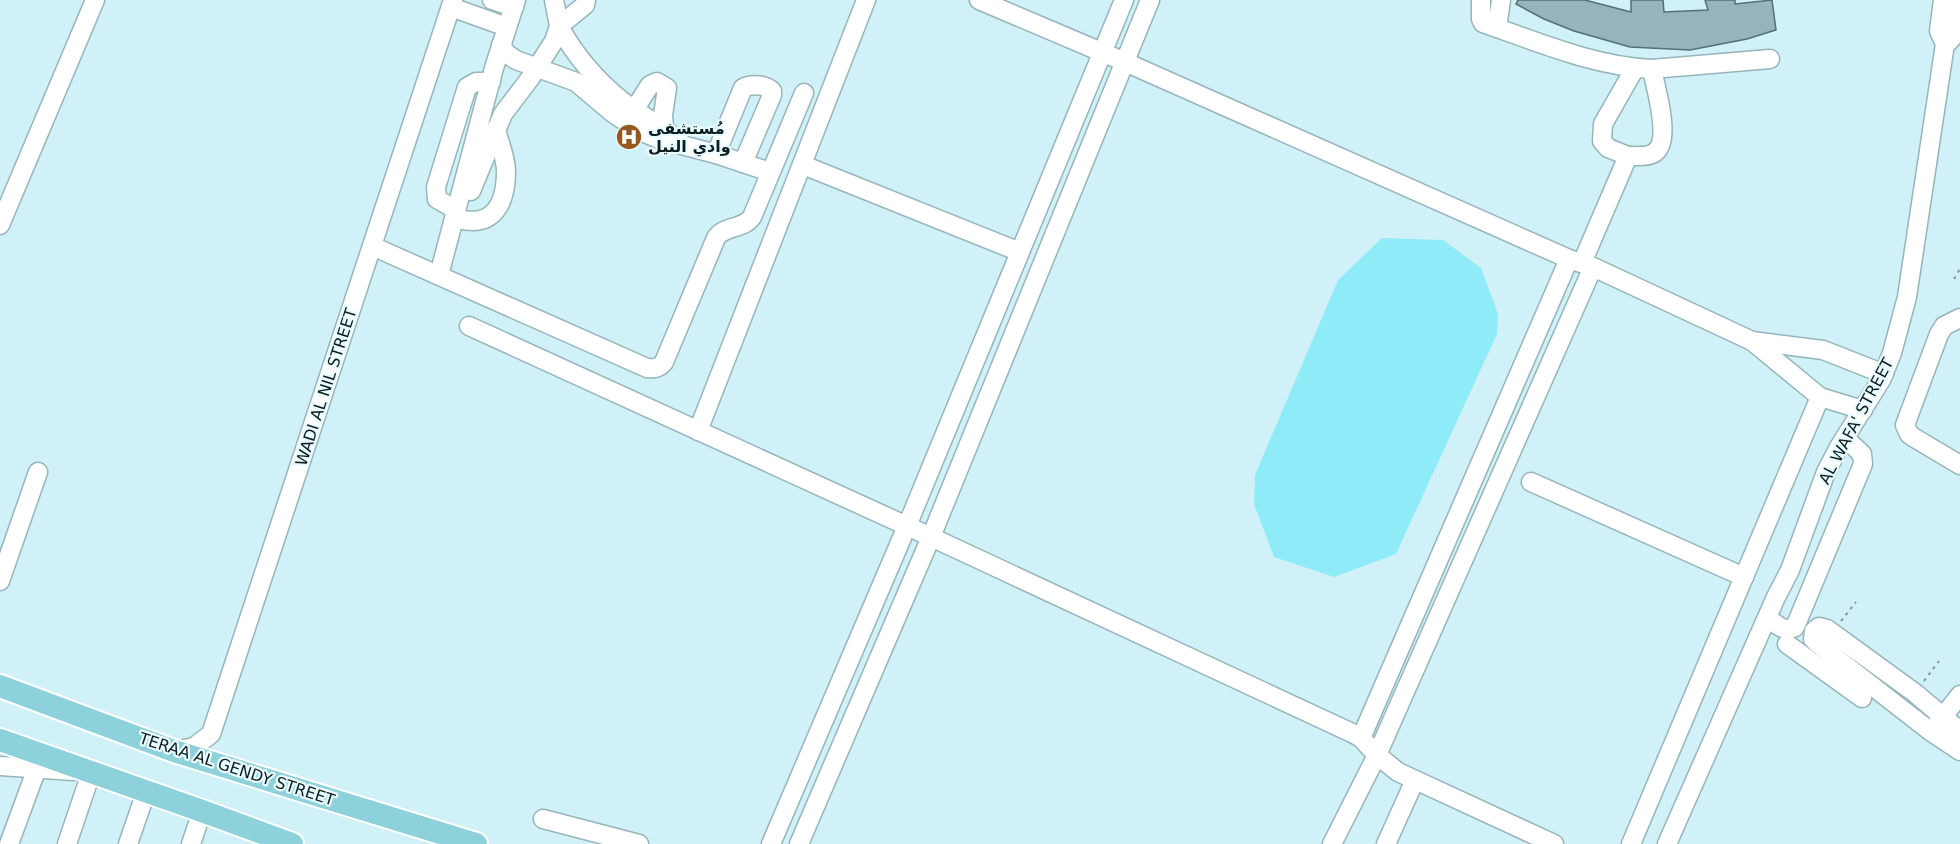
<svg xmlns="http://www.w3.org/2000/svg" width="1960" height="844" viewBox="0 0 1960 844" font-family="'DejaVu Sans','Noto Naskh Arabic',sans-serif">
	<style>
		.green { fill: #90ebf9 }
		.building { fill: #95b5ba; stroke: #527075; stroke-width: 1.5 }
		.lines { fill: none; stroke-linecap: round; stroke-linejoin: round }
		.minor-casing { stroke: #96b5bb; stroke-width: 21 }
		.major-casing { stroke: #fff; stroke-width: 26 }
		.path { stroke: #7e979b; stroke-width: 2; stroke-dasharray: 3 4.5; stroke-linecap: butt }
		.minor { stroke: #fff; stroke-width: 18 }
		.major { stroke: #8dd1db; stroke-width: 22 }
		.labels { text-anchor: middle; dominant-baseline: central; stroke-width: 4.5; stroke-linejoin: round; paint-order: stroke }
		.poi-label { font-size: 16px; font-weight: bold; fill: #0f1c1d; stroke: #e8fcff; text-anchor: start }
		.street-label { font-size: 16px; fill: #0f1c1d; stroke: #e8fcff }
	</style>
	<rect width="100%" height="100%" fill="#d0f1f7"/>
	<path class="green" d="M1382 238 1443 240 1481 268 1498 314 1497 334 1396 554 1334 577 1274 557 1254 504 1255 475 1338 280Z"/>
	<path class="building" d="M1518 0H1585L1631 12V0H1663L1664 12 1708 10 1705 0H1735V4L1772 0 1776 30 1747 39 1690 50 1630 47 1574 31 1544 19 1516 4Z"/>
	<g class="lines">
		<g class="minor-casing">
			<g id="minor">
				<path d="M492 0 514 7"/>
				<path d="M586 0 585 5 559 26C575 56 596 80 622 101 641 115 662 126 680 142"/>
				<path d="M979 0 1125 62 1569 259 1593 267 1752 341 1823 350 1884 374"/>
				<path d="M1481 0V19L1483 23C1538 42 1593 66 1652 69L1770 59"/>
				<path d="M451 7 507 27"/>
				<path d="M1497 28 1501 0"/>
				<path d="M1945 44C1960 37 1957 14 1958 0"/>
				<path d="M501 45 507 54 516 60 576 82 614 114 640 131 659 139 716 154 770 172"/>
				<path d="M629 118 650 85 657 82 667 88 663 115 664 128"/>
				<path d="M716 154 743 88C752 83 766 85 772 91V95L743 163"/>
				<path d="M1628 156C1635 156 1646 157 1652 154 1674 145 1655 87 1652 69"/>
				<path d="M803 165 1020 252"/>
				<path d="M471 191 503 114 531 77 554 41 559 26 554 0"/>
				<path d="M456 210 437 199 436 187 467 87 476 82H491"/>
				<path d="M459 219C494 228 506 203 506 171 506 158 499 142 496 129"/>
				<path d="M0 225 95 0"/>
				<path d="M372 246 647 368C655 369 659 368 664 362L716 238C724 225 743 230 752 217L804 93"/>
				<path d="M1582 263 1628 156 1608 148 1602 141 1603 124 1635 68"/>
				<path d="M439 275 494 68 516 0"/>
				<path d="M1960 318 1944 326 1939 334 1905 425 1909 434 1913 437 1960 465"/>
				<path d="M469 326 931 537 1352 733 1361 738 1377 755 1398 772 1554 844"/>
				<path d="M1752 341 1820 397 1863 410"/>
				<path d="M698 431 866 0"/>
				<path d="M1531 482 1744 577"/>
				<path d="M0 581 38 472"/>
				<path d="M1768 618C1776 624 1784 633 1795 627L1863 464 1862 454 1845 438"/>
				<path d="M1787 644 1862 698"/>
				<path d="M1935 727 1960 695"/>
				<path d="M1960 731 1915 693 1827 629 1819 627 1814 631 1813 639 1817 643 1930 731 1960 751"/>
				<path d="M1361 738 1569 259"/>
				<path d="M174 751 194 747 211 734 453 0"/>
				<path d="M0 766 73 771"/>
				<path d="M543 819 639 844"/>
				<path d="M9 844 37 768"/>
				<path d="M67 844 91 773"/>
				<path d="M128 844 146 792"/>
				<path d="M191 844 202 811"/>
				<path d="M771 844 907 526 1124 0"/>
				<path d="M799 844 931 537 1150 0"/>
				<path d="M1332 844 1377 755 1593 267"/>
				<path d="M1386 844 1415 780"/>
				<path d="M1631 844 1820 397"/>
				<path d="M1667 844 1776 597 1790 570 1826 472 1839 447 1881 380 1892 353 1907 297 1945 44 1939 31 1943 0"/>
			</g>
		</g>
		<g class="major-casing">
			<g id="major">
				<path d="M0 686 174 751 476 844"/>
				<path d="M0 740 202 811 292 844"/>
			</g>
		</g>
		<g class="path">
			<path d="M1954 279 1960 269"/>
			<path d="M1841 621 1856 602"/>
			<path d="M1924 681 1939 661"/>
		</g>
		<use href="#minor" class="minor"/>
		<use href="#major" class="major"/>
	</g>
	<defs>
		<g id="hospital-disc" transform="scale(1.35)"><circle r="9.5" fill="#985920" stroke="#e8fcff"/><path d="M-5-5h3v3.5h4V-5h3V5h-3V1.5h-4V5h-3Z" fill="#fff"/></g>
	</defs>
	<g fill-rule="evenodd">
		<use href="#hospital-disc" x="629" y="137"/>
	</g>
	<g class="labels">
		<g class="poi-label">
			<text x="648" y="128">مُستشفى<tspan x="648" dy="18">وادي النيل</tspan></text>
		</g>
		<g class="street-label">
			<text transform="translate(326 387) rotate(-72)">WADI AL NIL STREET</text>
			<text transform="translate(1856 421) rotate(-62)">AL WAFA' STREET</text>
			<text transform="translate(237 769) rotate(18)">TERAA AL GENDY STREET</text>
		</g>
	</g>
</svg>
